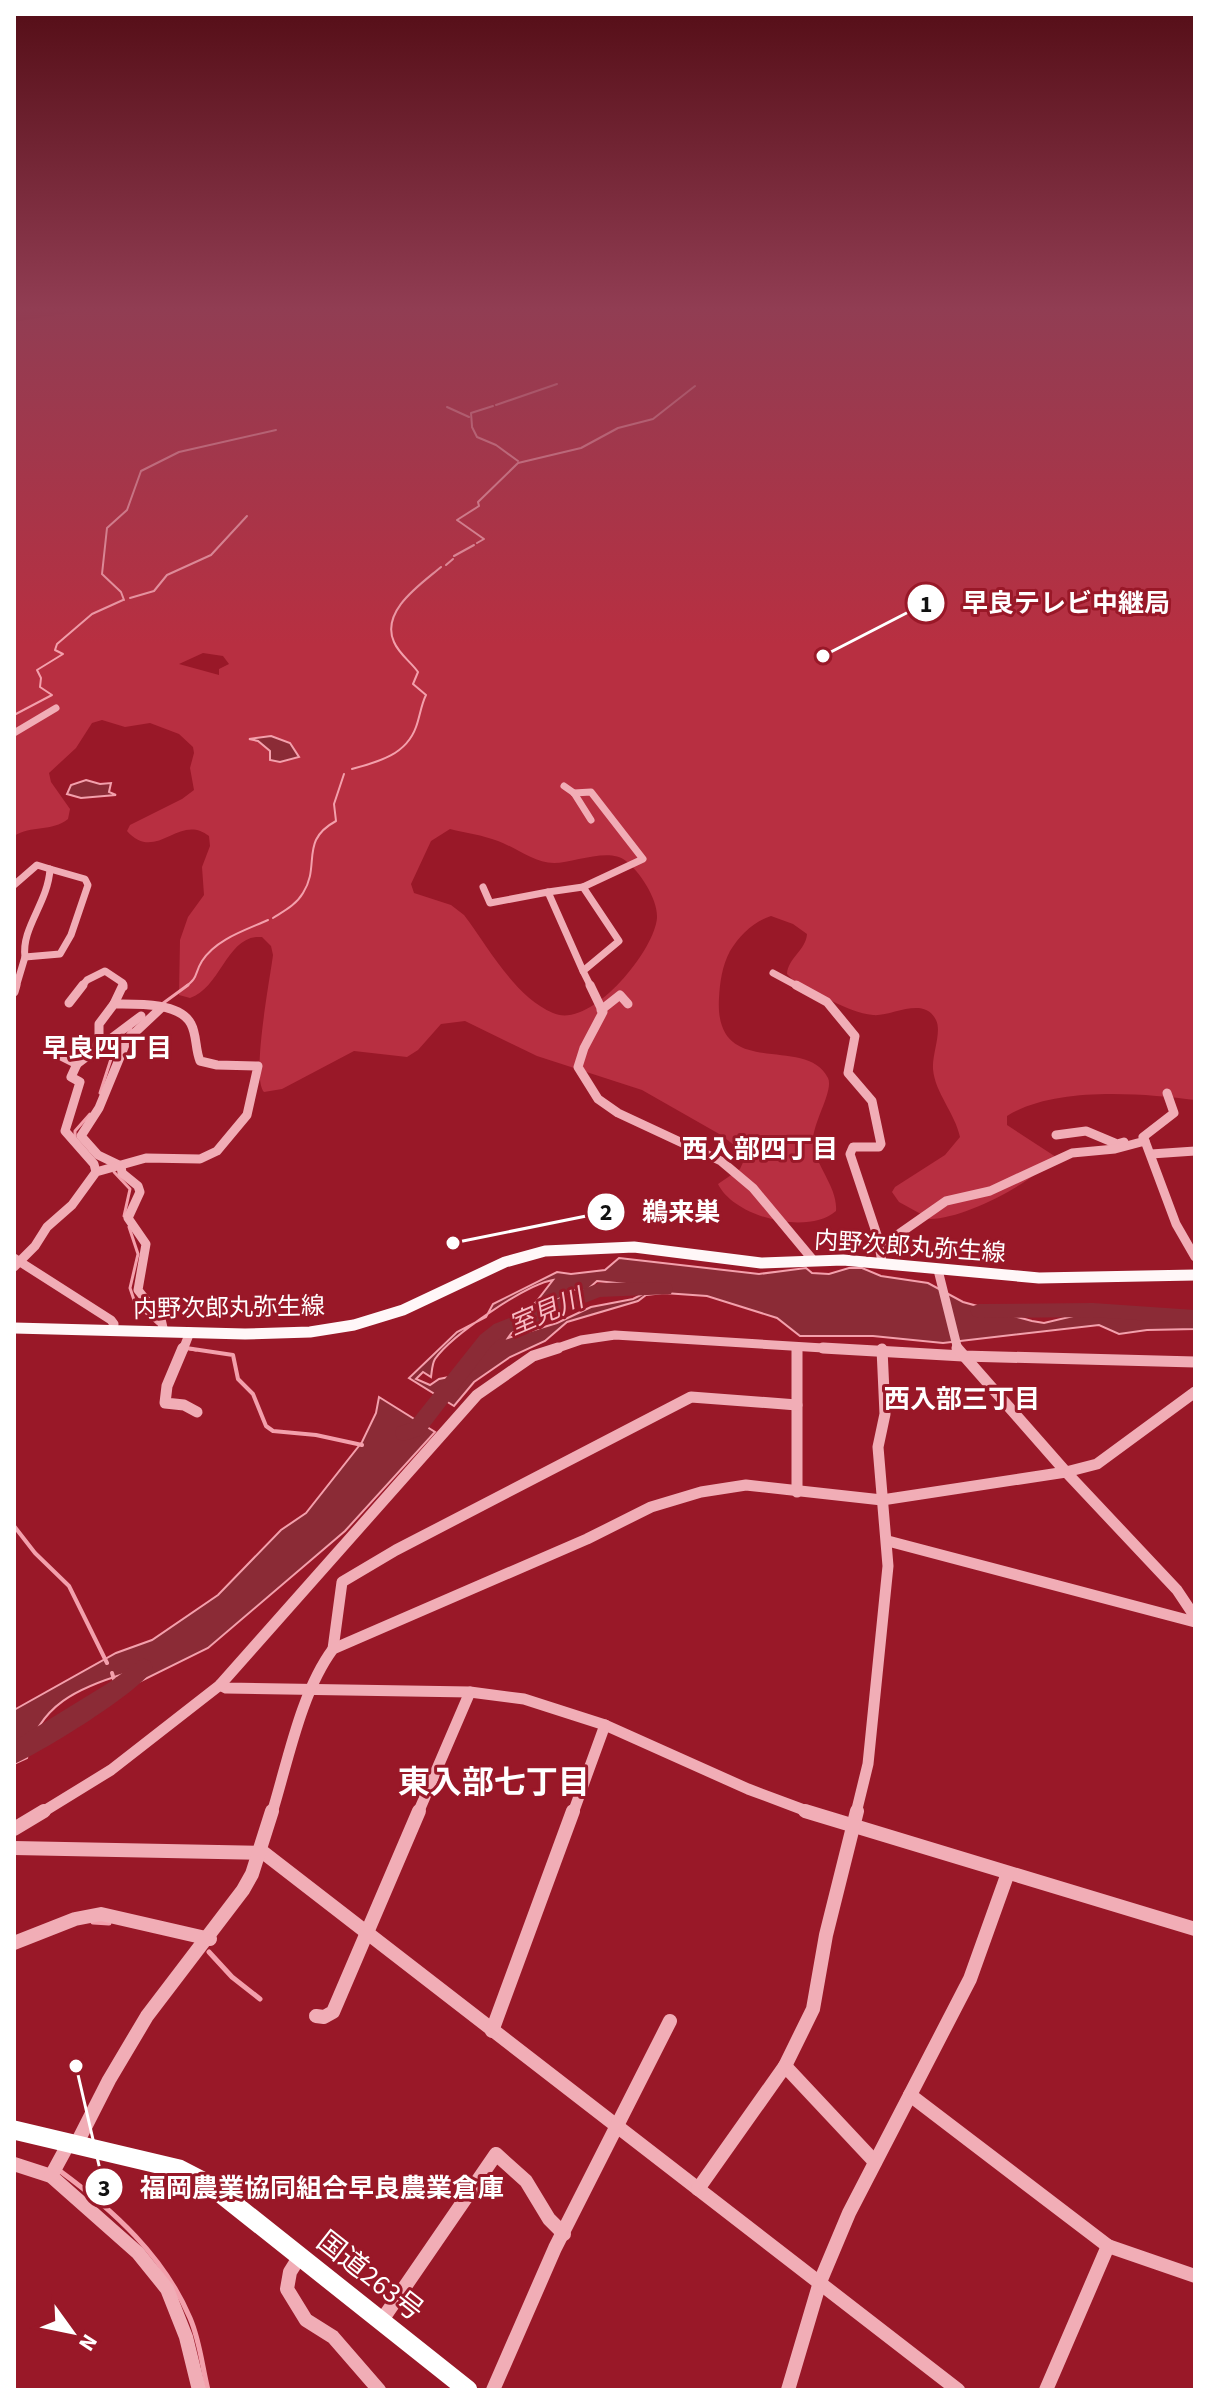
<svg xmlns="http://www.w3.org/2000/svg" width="1209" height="2404" viewBox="0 0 1209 2404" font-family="'Source Sans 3','Noto Sans JP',sans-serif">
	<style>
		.green { fill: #b82f41; fill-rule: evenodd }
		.water { fill: #8b2b36; stroke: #f3a0ac; stroke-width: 2; fill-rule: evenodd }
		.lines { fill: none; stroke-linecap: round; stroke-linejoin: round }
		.stream-far3 { stroke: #f3a0ac; stroke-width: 2 }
		.stream-far2 { stroke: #f3a0ac; stroke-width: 3 }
		.stream-far1 { stroke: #f3a0ac; stroke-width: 4 }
		.stream { stroke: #f3a0ac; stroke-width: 5 }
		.river { fill: #8b2b36; fill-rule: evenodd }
		.minor-far4 { stroke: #f1adb6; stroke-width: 4 }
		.minor-far3 { stroke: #f1adb6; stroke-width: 7 }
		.minor-far2 { stroke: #f1adb6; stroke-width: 9 }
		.minor-far1 { stroke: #f1adb6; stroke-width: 11 }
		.minor { stroke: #f1adb6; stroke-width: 14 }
		.major { stroke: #fff7f8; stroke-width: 11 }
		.highway { stroke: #fff; stroke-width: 19 }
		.labels { text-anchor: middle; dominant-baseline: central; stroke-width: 6; stroke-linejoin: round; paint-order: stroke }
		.street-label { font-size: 24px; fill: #fff; stroke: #991828 }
		.neighbourhood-label { font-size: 26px; font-weight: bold; fill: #fff; stroke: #991828 }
		.water-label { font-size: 26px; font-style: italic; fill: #f8b9c2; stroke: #991828 }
		.near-street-label { font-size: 28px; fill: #fff; stroke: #991828 }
		.near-neighbourhood-label { font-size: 32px; font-weight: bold; fill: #fff; stroke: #991828 }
		.leader { fill: none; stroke: #fff; stroke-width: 3 }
		.callout-dot { fill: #fff; stroke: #991828; stroke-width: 3 }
		.mark-label { font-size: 24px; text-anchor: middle; font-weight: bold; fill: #111 }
		.callout-label { font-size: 26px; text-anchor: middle; font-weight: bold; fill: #fff; stroke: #991828; stroke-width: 6; stroke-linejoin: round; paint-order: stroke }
	</style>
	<rect width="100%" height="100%" fill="#991828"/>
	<path class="green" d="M97 308H1195V1100C1142 1093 1054 1086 1007 1116V1125L1056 1157C1031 1183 967 1218 930 1219L899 1202 892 1192 895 1187 945 1155 960 1137C955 1113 935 1093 933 1069 932 1054 942 1032 936 1020 924 995 891 1017 873 1015 846 1012 817 992 793 980L787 974C788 958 806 950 807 934L793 924 771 916C753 922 740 935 730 951 722 966 720 982 719 998 714 1083 806 1033 828 1078 834 1091 812 1123 813 1142 815 1166 838 1187 836 1211 807 1236 734 1217 718 1184L740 1169 745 1158 739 1149 721 1135 642 1090 537 1056 465 1021 441 1024 418 1050 407 1057 354 1051 282 1089 264 1092C251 1078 270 979 273 955L271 946 262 937C227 934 221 988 190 998L179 995 180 940 188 917 204 895 202 867 210 846 209 836C179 812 156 864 127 831L130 825 182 799 194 790 190 768 194 753 193 747 179 734 150 723 125 727 102 720 92 723 76 748 49 773 51 782 70 809 68 819C52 832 31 825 14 836V322ZM203 653 223 656 229 664 219 669V675L179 664ZM450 829C466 833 482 835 498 841 515 847 534 863 554 863 574 863 609 847 626 861 640 872 658 899 657 918 654 952 590 1030 553 1013 514 996 489 948 464 915L451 905 414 893 411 884 431 841Z"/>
	<g class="water">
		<path d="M271 736 290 743 299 757 280 762 270 760V751L258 741 249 739Z"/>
		<path d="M86 780 100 784 111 783 109 792 116 795 81 798 67 794 71 785Z"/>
		<path d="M619 1258 759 1274 806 1268 812 1273 829 1274 849 1268H862L881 1276 928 1283 963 1302 1032 1321 1044 1323 1086 1313 1141 1317 1143 1312 1195 1313V1329L1147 1330 1119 1334 1099 1325 943 1343 873 1336H800L777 1318 707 1296 664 1293 646 1295 638 1301 567 1322 545 1341 510 1357 474 1382 454 1406 409 1378 457 1332 486 1317 493 1304 557 1272 571 1274 605 1270ZM553 1280 536 1302 492 1339 464 1374 439 1379 430 1385 416 1379 423 1372 431 1377C432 1371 432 1364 435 1359 452 1335 525 1285 553 1280ZM597 1281 645 1286V1293L633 1299 591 1307 557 1323 508 1338 519 1322 574 1290H587Z"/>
		<path d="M379 1397 435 1432 345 1531 208 1648 123 1690 127 1673C80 1687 37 1705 27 1758L14 1764V1710L116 1653 152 1640 218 1595 281 1530 306 1513 362 1442 376 1413Z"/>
	</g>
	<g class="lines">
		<g class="stream-far3">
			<path d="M496 405 557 384"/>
			<path d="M447 407 469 417"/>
			<path d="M472 426 471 413 493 406"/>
			<path d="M472 427 477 437 496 445 518 461"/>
			<path d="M477 543 484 539 457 520 479 506 478 502 518 463 581 448 618 428 653 419 695 386"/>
			<path d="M454 556 474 545"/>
			<path d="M446 565 453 559"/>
			<path d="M130 598 154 591 167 575 211 555 247 516"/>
			<path d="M124 600 121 592 102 574 107 528 127 510 141 471 179 452 276 430"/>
			<path d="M14 715 52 695 40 687 41 678 37 670 63 654 55 650 57 644 92 614 123 600"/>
			<path d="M352 769C378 762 406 755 416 727 420 716 421 705 426 695L413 684 418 672C411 662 399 654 394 642 380 611 421 584 441 567"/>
			<path d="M273 918C284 911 296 905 303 893 321 865 299 841 336 821L334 804 344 774"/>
			<path d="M185 987C199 977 194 974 202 961 216 939 246 930 268 920"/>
		</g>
		<g class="stream-far2">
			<path d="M162 1004 188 985"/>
			<path d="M100 1093 111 1059 131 1029"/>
			<path d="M75 1137V1131L90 1114"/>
			<path d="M114 1172 130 1189 124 1216"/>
			<path d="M129 1227 138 1254 130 1288 135 1303 158 1324"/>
			<path d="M186 1348 196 1350"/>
		</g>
		<g class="stream-far1">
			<path d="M186 1348 233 1355 238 1379 253 1394 266 1426 273 1431 316 1435 362 1445"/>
			<path d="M14 1526 35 1553 69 1586 107 1663"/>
			<path d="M112 1673 117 1689"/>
		</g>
		<g class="stream">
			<path d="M93 1922 109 1923"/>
			<path d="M209 1952 232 1977 260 1999"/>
			<path d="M60 2171C113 2210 164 2256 190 2318 200 2341 202 2366 208 2390"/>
		</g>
		<g class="river">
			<path d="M665 1282 671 1284 673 1289 671 1294 600 1297 506 1334 492 1345 423 1435 404 1441 397 1439 395 1433 397 1427 410 1423 480 1335 494 1324 599 1283Z"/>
			<path d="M1093 1303 1195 1310V1324L1093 1317 979 1318 973 1316 970 1311 973 1306 979 1304Z"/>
			<path d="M143 1658 150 1661 153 1668C145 1689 39 1754 14 1764V1741L110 1682Z"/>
		</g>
		<path class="minor-far4" d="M14 309 20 308"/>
		<g class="minor-far3">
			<path d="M14 733 56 708"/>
			<path d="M564 786 574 793 591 820"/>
			<path d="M574 793 591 792 643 859 583 887 619 941 583 971 591 987"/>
			<path d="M50 869 85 879 88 885 71 935 60 954 25 957C21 928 48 903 50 869Z"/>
			<path d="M14 885 37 865 50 869"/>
			<path d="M483 887 490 903 548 892 583 971"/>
			<path d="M548 892 583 887"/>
			<path d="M773 973 799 987"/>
			<path d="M16 987 25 957"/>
			<path d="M81 987 87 980 105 971 123 983 124 987"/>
		</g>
		<g class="minor-far2">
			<path d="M590 985 603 1012 584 1048 578 1067 598 1099 618 1113 721 1161 753 1188 813 1260"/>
			<path d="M796 985 827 1002 855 1036 848 1073 872 1101 881 1144 879 1147H853L850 1154 877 1235 882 1262"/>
			<path d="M14 992 16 985"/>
			<path d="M69 1003 83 985"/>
			<path d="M114 1004 123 985"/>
			<path d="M160 1009 127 1040 99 1108 81 1136 98 1155 121 1166 122 1173 138 1186 140 1192 128 1218 146 1244 138 1290 161 1319 164 1332"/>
			<path d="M601 1010 620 995 628 1004"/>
			<path d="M55 1053 77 1064"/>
			<path d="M1056 1135 1086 1131 1117 1144 1124 1142"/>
			<path d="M1145 1141 1143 1137 1174 1113 1167 1093"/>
			<path d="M1151 1154 1195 1151"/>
			<path d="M96 1172 94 1164 65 1131 80 1082 71 1077 77 1064 141 1016"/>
			<path d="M881 1242 893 1238 946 1201 990 1191 1072 1153 1115 1149 1145 1141 1176 1224 1195 1257"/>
			<path d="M14 1258 111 1320 114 1324 111 1331"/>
			<path d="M14 1267 35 1246 47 1227 72 1205 96 1172 146 1158 200 1159 217 1151 247 1115 258 1066 217 1065 200 1061C195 1049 197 1035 191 1024 180 1002 135 1004 114 1004L99 1024V1041L90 1056"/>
			<path d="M938 1270 958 1350"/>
			<path d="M183 1350 190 1332"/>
			<path d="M552 1350 581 1340 615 1335 856 1350"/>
		</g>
		<g class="minor-far1">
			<path d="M183 1348 167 1386 165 1403 184 1405 197 1412"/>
			<path d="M797 1348V1492"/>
			<path d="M823 1348 963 1356 1195 1362"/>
			<path d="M957 1348 1066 1472 1177 1590 1195 1617"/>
			<path d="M888 1541 1195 1622"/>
			<path d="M333 1649 342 1582 396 1550 691 1397 797 1405"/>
			<path d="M220 1685 226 1688 470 1692 524 1699 605 1725 748 1789 812 1813"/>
			<path d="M41 1813 111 1770 220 1685 477 1395 533 1356 558 1348"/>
			<path d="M272 1813C288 1761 301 1692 333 1649L587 1539 651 1507 701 1492 746 1485 882 1500 1066 1472 1097 1464 1195 1392"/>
			<path d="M418 1813 470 1692"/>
			<path d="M573 1813 605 1725"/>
			<path d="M856 1813 868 1764 888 1566 878 1447 885 1414 882 1349"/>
		</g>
		<g class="minor">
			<path d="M805 1811 1195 1929"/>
			<path d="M14 1829 44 1811"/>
			<path d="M14 1848 264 1853 958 2390"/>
			<path d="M14 1943 75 1919 101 1914 210 1939"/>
			<path d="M316 2016 324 2017 333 2012 419 1811"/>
			<path d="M492 2031 573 1811"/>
			<path d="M785 2066 813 2009 826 1935 857 1811"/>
			<path d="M910 2095 1108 2246 1195 2276"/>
			<path d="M77 2143 109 2080 147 2016 243 1890 252 1874 272 1811"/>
			<path d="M14 2164 51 2176 138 2253 167 2289 186 2337 199 2390"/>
			<path d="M51 2176 70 2141"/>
			<path d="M698 2189 785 2066 875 2162"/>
			<path d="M300 2256 290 2272 287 2289 306 2320 333 2337 379 2390"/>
			<path d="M382 2320 496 2154 526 2181 549 2219 564 2234"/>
			<path d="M493 2390 555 2248 670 2021"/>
			<path d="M788 2390 820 2282 849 2213 970 1979 1008 1873"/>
			<path d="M1046 2390 1108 2246"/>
		</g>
		<path class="major" d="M14 1328 245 1334 310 1332 354 1325 403 1310 505 1262 545 1251 634 1247 761 1263 843 1260 1039 1278 1195 1275"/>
		<path class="highway" d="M14 2130 179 2169 210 2185 468 2390"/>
	</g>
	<linearGradient id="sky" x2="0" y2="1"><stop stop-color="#540d16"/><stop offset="0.48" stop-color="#913d53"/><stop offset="1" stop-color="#913d53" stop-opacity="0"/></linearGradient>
	<rect width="1209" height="644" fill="url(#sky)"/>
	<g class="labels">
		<g class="street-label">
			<text transform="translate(910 1247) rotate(4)">内野次郎丸弥生線</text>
			<text transform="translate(229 1308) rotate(-1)">内野次郎丸弥生線</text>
		</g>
		<g class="neighbourhood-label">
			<text x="107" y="1048">早良四丁目</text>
			<text x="760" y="1149">西入部四丁目</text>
			<text x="962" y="1399">西入部三丁目</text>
		</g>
		<g class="water-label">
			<text transform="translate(546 1312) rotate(-23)">室見川</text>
		</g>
		<g class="near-street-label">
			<text transform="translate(370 2276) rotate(38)">国道263号</text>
		</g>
		<g class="near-neighbourhood-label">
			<text x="494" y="1783">東入部七丁目</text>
		</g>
	</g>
	<path class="leader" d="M823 656L926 603M453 1243L606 1212M76 2066L104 2187"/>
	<g class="callout-dot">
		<circle cx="823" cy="656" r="8"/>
		<circle cx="453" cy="1243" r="8"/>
		<circle cx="76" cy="2066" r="8"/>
		<circle cx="926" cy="603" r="20"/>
		<circle cx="606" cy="1212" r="20"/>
		<circle cx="104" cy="2187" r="20"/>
	</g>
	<g class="mark-label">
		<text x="926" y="612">1</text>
		<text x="606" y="1220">2</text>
		<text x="104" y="2196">3</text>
	</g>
	<g class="callout-label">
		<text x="1066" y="612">早良テレビ中継局</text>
		<text x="681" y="1221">鵜来巣</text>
		<text x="322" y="2197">福岡農業協同組合早良農業倉庫</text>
	</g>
	<rect width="1209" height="2404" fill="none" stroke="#ffffff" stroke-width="32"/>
	<g transform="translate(72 2332) rotate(123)" stroke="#991828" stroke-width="6" paint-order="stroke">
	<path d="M0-6L14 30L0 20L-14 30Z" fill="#ffffff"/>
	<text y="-12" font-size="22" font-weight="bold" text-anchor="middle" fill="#ffffff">N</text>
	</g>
</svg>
